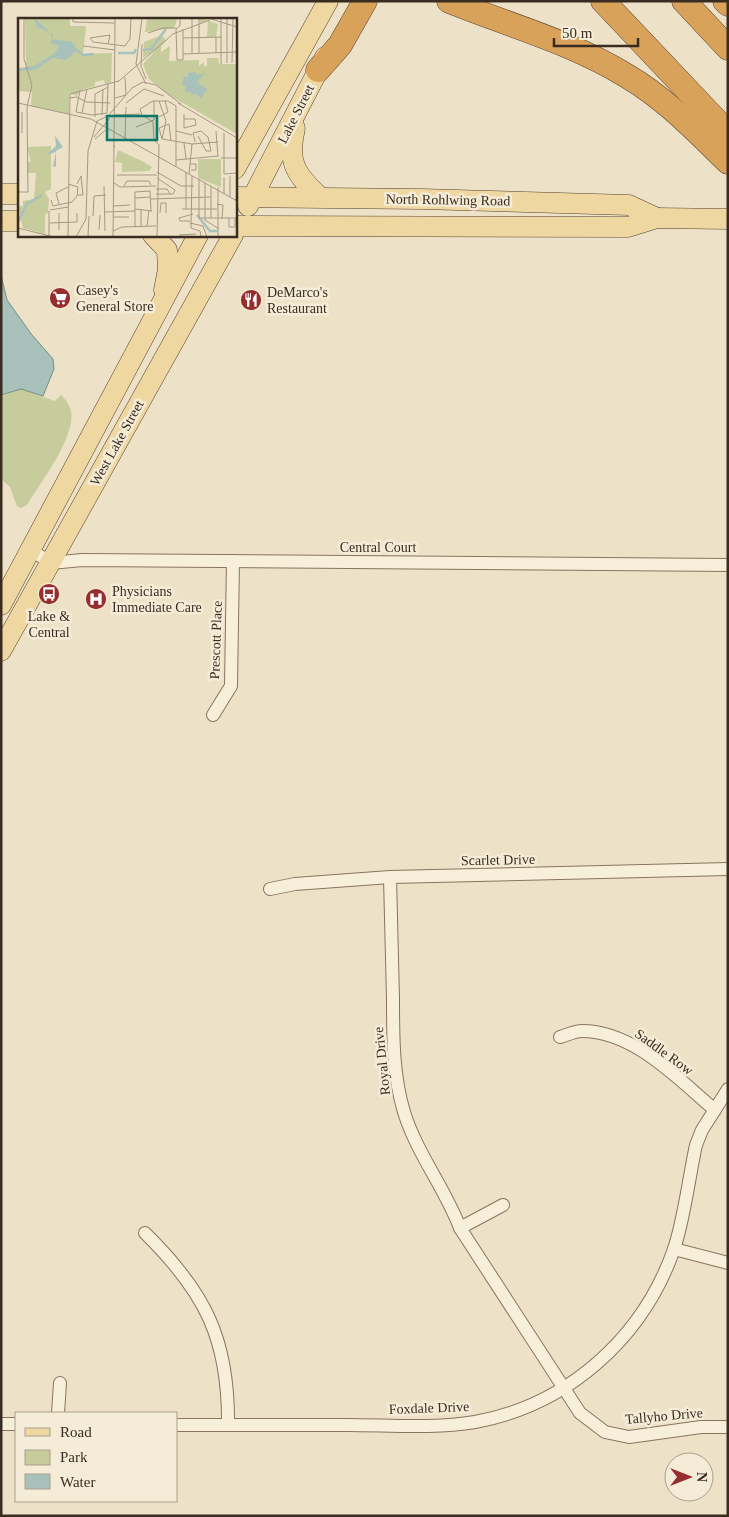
<svg xmlns="http://www.w3.org/2000/svg" width="729" height="1517" viewBox="0 0 729 1517" font-family="Georgia,serif">
	<style>
		.green { fill: #c6cc9b }
		.water { fill: #a8c1ba; stroke: #6f9088 }
		.lines { fill: none; stroke-linecap: round; stroke-linejoin: round }
		.minor-casing { stroke: #89745d; stroke-width: 14 }
		.primary-casing { stroke: #574331; stroke-width: 21 }
		.motorway-casing { stroke: #574331; stroke-width: 25 }
		.minor { stroke: #f8efdb; stroke-width: 12 }
		.primary { stroke: #efd7a1; stroke-width: 20 }
		.motorway { stroke: #d9a25b; stroke-width: 24 }
		.labels { text-anchor: middle; dominant-baseline: central; stroke-width: 5; stroke-linejoin: round; paint-order: stroke }
		.street-label { font-size: 14px; fill: #3a2c20; stroke: #f5ecd7 }
		.poi-label { font-size: 14px; fill: #3a2c20; stroke: #f5ecd7; text-anchor: start }
		.inset-river { fill: none; stroke: #a8c1ba; stroke-width: 2.5 }
		.inset-road { fill: none; stroke: #a59984; stroke-width: 1 }
		.view { fill: #0f766e; fill-opacity: 0.15; stroke: #0f766e; stroke-width: 2.5 }
		.inset-edge { fill: none; stroke: #3a2c20; stroke-width: 2.5 }
	</style>
	<rect width="100%" height="100%" fill="#ede2c7"/>
	<path class="green" d="M21 389 55 401 61 395C66 400 69 404 71 411 76 437 40 483 27 505L21 508 17 506 10 487 1 479V396Z"/>
	<path class="water" d="M1 275 7 300 32 335 53 359 54 369 43 396 21 389 1 395Z"/>
	<g class="lines">
		<g class="minor-casing">
			<g id="minor">
				<path d="M31 550 51 563 82 560 728 565"/>
				<path d="M213 715 231 686 233 561"/>
				<path d="M390 877C391 918 392 959 393 999 393 1037 393 1076 404 1112 417 1154 445 1188 460 1228L580 1413 605 1432 629 1437 701 1427H728"/>
				<path d="M270 889 295 884 390 877 728 869"/>
				<path d="M560 1037C567 1035 575 1031 582 1031 634 1031 678 1079 715 1110"/>
				<path d="M460 1228 503 1205"/>
				<path d="M145 1233C205 1292 229 1339 228 1425"/>
				<path d="M674 1249 728 1263"/>
				<path d="M58 1413 60 1383"/>
				<path d="M1 1424H16"/>
				<path d="M176 1425C233 1425 290 1425 347 1425 389 1425 433 1429 475 1422 568 1405 643 1338 674 1249 684 1220 689 1177 696 1145L702 1130 728 1089"/>
			</g>
		</g>
		<g class="primary-casing">
			<g id="primary">
				<path d="M295 128C287 162 295 174 320 197"/>
				<path d="M235 169 328 1"/>
				<path d="M1 194H19"/>
				<path d="M235 197 421 199 629 205 657 218"/>
				<path d="M248 206 325 57"/>
				<path d="M1 221H19"/>
				<path d="M235 226 628 227 657 218 728 219"/>
				<path d="M153 235 167 250 168 269 164 290"/>
				<path d="M1 605 198 235"/>
				<path d="M1 651 233 235"/>
			</g>
		</g>
		<g class="motorway-casing">
			<g id="motorway">
				<path d="M449 1C508 25 572 42 627 76 666 99 696 131 728 162"/>
				<path d="M603 1 728 133"/>
				<path d="M684 1 728 48"/>
				<path d="M725 1 728 4"/>
				<path d="M318 70 340 45 365 1"/>
			</g>
		</g>
		<use href="#minor" class="minor"/>
		<use href="#primary" class="primary"/>
		<use href="#motorway" class="motorway"/>
	</g>
	<defs>
		<g id="supermarket-disc" transform="scale(1.125)"><circle r="9.5" fill="#962e2f" stroke="#f5ecd7"/><path d="M-6-5.5h2.5l.6 2H6L4.5 2H-2.5L-4.4-4H-6ZM-1.5 3.2a1.3 1.3 0 1 0 .1 0ZM3 3.2a1.3 1.3 0 1 0 .1 0Z" fill="#fff"/></g>
		<g id="restaurant-disc" transform="scale(1.125)"><circle r="9.5" fill="#962e2f" stroke="#f5ecd7"/><path d="M-5-6h1v4h1v-4h1v4h1v-4h1v5L-1.5 .5V6h-2V.5L-5-1ZM5-6V6H3V1.5H1.5Q1.5-4 5-6Z" fill="#fff"/></g>
		<g id="bus-disc" transform="scale(1.125)"><circle r="9.5" fill="#962e2f" stroke="#f5ecd7"/><path d="M-5-6H5V4H4V6H2V4H-2V6H-4V4H-5ZM-3.5-4V0h7V-4ZM-3.5 1.2v1.5H-2V1.2ZM2 1.2v1.5H3.5V1.2Z" fill="#fff"/></g>
		<g id="hospital-disc" transform="scale(1.125)"><circle r="9.5" fill="#962e2f" stroke="#f5ecd7"/><path d="M-5-5h3v3.5h4V-5h3V5h-3V1.5h-4V5h-3Z" fill="#fff"/></g>
	</defs>
	<g fill-rule="evenodd">
		<use href="#supermarket-disc" x="60" y="298"/>
		<use href="#restaurant-disc" x="251" y="300"/>
		<use href="#bus-disc" x="49" y="594"/>
		<use href="#hospital-disc" x="96" y="599"/>
	</g>
	<g class="labels">
		<g class="street-label">
			<text transform="translate(296 114) rotate(-63)">Lake Street</text>
			<text transform="translate(448 200) rotate(1)">North Rohlwing Road</text>
			<text transform="translate(117 443) rotate(-61)">West Lake Street</text>
			<text x="378" y="547">Central Court</text>
			<text transform="translate(216 640) rotate(-88)">Prescott Place</text>
			<text transform="translate(498 860) rotate(-1)">Scarlet Drive</text>
			<text transform="translate(664 1052) rotate(36)">Saddle Row</text>
			<text transform="translate(382 1061) rotate(-96)">Royal Drive</text>
			<text transform="translate(429 1408) rotate(-2)">Foxdale Drive</text>
			<text transform="translate(664 1416) rotate(-5)">Tallyho Drive</text>
		</g>
		<g class="poi-label">
			<text x="76" y="290">Casey's<tspan x="76" dy="16">General Store</tspan></text>
			<text x="267" y="292">DeMarco's<tspan x="267" dy="16">Restaurant</tspan></text>
			<text x="112" y="591">Physicians<tspan x="112" dy="16">Immediate Care</tspan></text>
			<text x="49" y="616" text-anchor="middle">Lake &amp;<tspan x="49" dy="16">Central</tspan></text>
		</g>
	</g>
	<g transform="translate(18 18)">
		<rect width="219" height="219" fill="#ede2c7"/>
		<path d="M7 0H52V8H68L65 36 94 35 93 65 87 66 86 62 77 64V68L61 73 59 78 51 75V96L13 88 14 74 0 73V50H8ZM129 0H159L158 6 155 10 127 14ZM182 0 200 6 198 19H189L190 3 182 5ZM144 17 148 23 143 28V34L152 28 151 43 181 42V48L186 44V49L189 48V40H200L201 46H219V116L151 77 131 61 125 46 138 32 125 40 126 24ZM33 128V171L27 174 31 181 30 195 27 196V216L5 210 0 188H5V183L16 181 18 155H9V144H13L9 129ZM100 132 126 144 134 149 131 153 104 154V145L97 144ZM180 141H203V169L180 160Z" fill="#c6cc9b"/>
		<path d="M16 0 33 15 35 17 33 21 54 24 59 32 48 42 35 40 17 52 1 53 0 50 16 48 36 36 41 28 33 25V15L19 9ZM177 54 179 57 187 55 179 64 189 71 183 81 178 75 174 77 173 74H167L168 69 164 67 166 58 170 60V55ZM37 118 45 129 38 133V149L35 148 38 134 28 137 38 128Z" fill="#a8c1ba"/>
		<path class="inset-river" d="M59 32 65 37 76 36M125 32 133 31 148 11M100 35H116L118 31M179 197 192 213H199M0 204 9 186 24 177"/>
		<path class="inset-road" d="M6 0V41L14 67 9 89M55 0V4L97 5M124 0 118 46 128 66M162 0V8L158 11 159 42H165V11M190 0 219 9M130 15 145 10H158M165 20 204 19M90 26 92 17 72 20 75 24 107 28 112 21 113 0M124 26 123 48 128 61M65 28 97 32M174 35V0M181 35V0M198 35V19M165 36 219 34M209 45V0M214 45 215 0M203 46V0M62 72 58 94 74 97 89 95 90 66M51 80 59 79 68 84 92 85M97 80 108 77 107 59M141 83 148 103 144 121M0 85 73 101 219 183M108 85 126 71 146 78M160 85 219 120M122 91 124 97 135 104 136 122 141 127 139 219M122 91 135 83H150L158 88V148M4 94V115M64 95 69 71M84 97 85 71M96 97 122 96M77 99V76L90 69M141 99 150 94 147 83M166 101H177L178 107 166 110V96M118 109 136 102V83M158 113 174 117M198 113 200 139M206 115V156L219 155M76 119 92 100M77 121 89 111M107 121 108 89M144 121 174 126 200 124M144 121 141 110 151 106 153 123M177 124 175 115 183 113 190 119 193 133H188L180 118M166 125 168 141M96 130 97 0M203 140H219M158 142 200 138M173 146H178V152H173M139 154 163 168H176M168 154V191M171 156 174 126M99 157H139M181 161V200H219M96 165 102 169 138 168M187 165V202L201 211M59 166 63 158 65 177H60M86 168 87 213M106 168 109 163H131L133 167M200 169V219M138 171H149L152 176M0 174H10L9 89M138 176H155L157 172 139 160M206 176V159M212 179V158M117 180 132 179M133 181 193 179M33 182 35 188 54 184 59 178 60 169 50 166M218 183 219 164M41 186 38 175 50 169M199 186 205 187 204 201M95 188 112 187M117 191 134 193M123 191V208M164 191H199M32 192 50 189M31 193V218M87 194 117 193M142 195 143 185H148V195M75 198 76 178 88 177M95 199H111M193 200V168M211 200V209H217V200M172 203H162L161 200 175 196M32 205 59 204V195M172 205 185 208 189 219M129 208 131 192M117 209V174L132 173 133 193M0 210 36 219M173 210 174 158M173 210 182 213 183 219M41 212V195M81 212 82 197M95 213 104 209 138 208M161 217 178 216M50 219 52 76 101 63 155 16 192 2M58 219 68 201 70 133 79 103 90 98 114 70 125 64 138 67 163 86M70 219 71 198M95 219 96 127"/>
		<path class="view" d="M89 98H139V122H89Z"/>
		<rect width="219" height="219" class="inset-edge"/>
	</g>
	<rect width="729" height="1517" fill="none" stroke="#3a2c20" stroke-width="5"/>
	<rect x="15" y="1412" width="162" height="90" fill="#f5ecd7" stroke="#aa9f8e"/>
	<rect x="25" y="1428" width="25" height="8" fill="#efd7a1" stroke="#aa9f8e"/>
	<text x="60" y="1437" font-size="15" fill="#3a2c20">Road</text>
	<rect x="25" y="1450" width="25" height="15" fill="#c6cc9b" stroke="#aa9f8e"/>
	<text x="60" y="1462" font-size="15" fill="#3a2c20">Park</text>
	<rect x="25" y="1474" width="25" height="15" fill="#a8c1ba" stroke="#aa9f8e"/>
	<text x="60" y="1487" font-size="15" fill="#3a2c20">Water</text>
	<g transform="translate(689 1477) rotate(90)"><circle r="24" fill="#f5ecd7" stroke="#aa9f8e"/>
	<path d="M0-4L9 19L0 12L-9 19Z" fill="#962e2f"/>
	<text y="-8" font-size="14" font-weight="bold" text-anchor="middle" fill="#3a2c20">N</text>
	</g>
	<path d="M554 38v8h84v-8" fill="none" stroke="#3a2c20" stroke-width="2.5"/>
	<text x="562" y="38" font-size="15" fill="#3a2c20" stroke="#f5ecd7" stroke-width="4" paint-order="stroke">50 m</text>
</svg>
